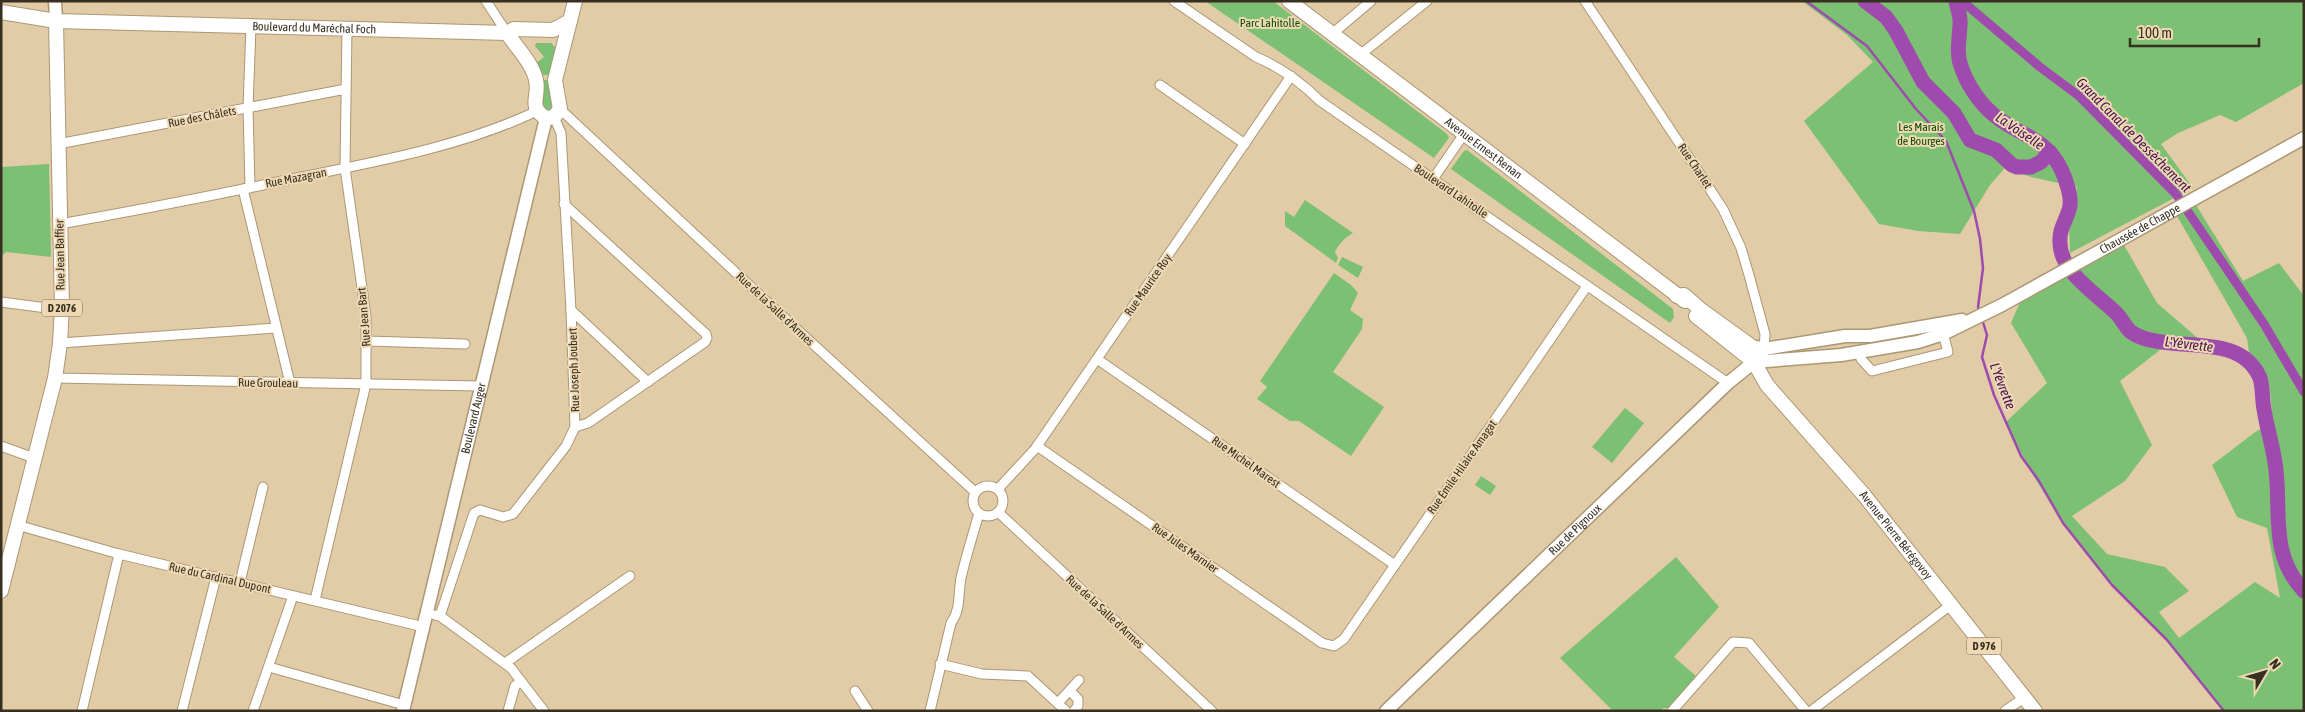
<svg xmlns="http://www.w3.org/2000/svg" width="2305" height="712" viewBox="0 0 2305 712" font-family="'Asap Condensed',sans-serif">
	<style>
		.green { fill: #7cc073 }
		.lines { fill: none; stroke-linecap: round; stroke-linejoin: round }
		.stream { stroke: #9f4bae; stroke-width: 2.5 }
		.canal { stroke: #9f4bae; stroke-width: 9 }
		.river { stroke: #9f4bae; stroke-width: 15 }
		.street-casing { stroke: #ab9774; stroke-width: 11 }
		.secondary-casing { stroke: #ab9774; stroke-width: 15 }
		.primary-casing { stroke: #ab9774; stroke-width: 16 }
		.street { stroke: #fff; stroke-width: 9 }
		.secondary { stroke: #fff; stroke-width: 12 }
		.primary { stroke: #fff; stroke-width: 14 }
		.labels { text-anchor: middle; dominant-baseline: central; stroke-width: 4; stroke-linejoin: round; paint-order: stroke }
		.shield { fill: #efd9b4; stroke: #6e624c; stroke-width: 1 }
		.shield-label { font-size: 11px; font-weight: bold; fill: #372f20 }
		.park-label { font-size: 12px; fill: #0c4d03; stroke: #efd9b4 }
		.street-label { font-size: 12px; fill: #372f20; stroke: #efd9b4 }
		.water-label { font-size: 14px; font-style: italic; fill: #481151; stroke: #efd9b4 }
	</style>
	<rect width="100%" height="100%" fill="#e1cca7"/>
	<g class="green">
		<path d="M1205 1H1273L1447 134 1449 138 1434 158Z"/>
		<path d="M1802 1H2304V83L2236 122 2220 115 2178 133 2161 144 2193 188 2070 253 2069 227 2077 187 2031 177 2005 168 1990 185 1960 234 1918 231 1879 224 1804 121 1873 62 1847 35Z"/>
		<path d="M536 43H551L557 49 552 75H543L535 64 544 57 535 46Z"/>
		<path d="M542 80H552L557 101 548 115 539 100Z"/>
		<path d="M1467 150 1673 309 1674 317 1670 323 1451 169 1464 151Z"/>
		<path d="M49 164 51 257 6 252 1 257V167Z"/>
		<path d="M1305 200 1353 233C1344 238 1339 244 1335 252L1338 258 1336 263 1285 226V211L1294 217Z"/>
		<path d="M2196 205 2243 281 2279 263 2304 296V711H2224C2203 689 2187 663 2167 640 2149 621 2128 604 2111 584 2070 536 2032 480 2006 422L2047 383 2011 323 2020 302 2124 245 2157 303 2208 347 2160 350 2120 381 2152 445 2125 481 2072 516 2107 554 2165 567 2189 591 2159 612 2179 638 2255 582 2280 598 2267 528 2237 517 2212 465 2254 433 2273 421C2270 397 2272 367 2249 353L2247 338 2177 216Z"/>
		<path d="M1342 257 1363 267 1358 278 1338 265Z"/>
		<path d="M1334 273 1351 285 1358 293 1350 310 1363 319 1362 329 1333 372 1384 407 1351 456 1299 421H1290L1257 399 1267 387 1260 381Z"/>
		<path d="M1625 408 1644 423 1612 463 1592 447Z"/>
		<path d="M1481 476 1496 486 1490 495 1475 485Z"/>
		<path d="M1676 557 1719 607 1674 657 1696 676 1668 708H1663L1661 711H1613L1560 658Z"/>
	</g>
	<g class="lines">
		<g class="stream">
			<path d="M1806 1 1867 46 1916 109 1946 141 1974 211 1980 239 1983 268 1978 307 1979 311"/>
			<path d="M1982 319 1987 335 1982 357 1994 395 2021 456 2039 481 2063 523 2112 585 2167 640 2224 711"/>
		</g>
		<path class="canal" d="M1962 1 2040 67 2079 96 2176 194 2264 324 2304 392"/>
		<g class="river">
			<path d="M1865 1 1886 17 1896 31 1923 82 1954 113 1970 140 1996 150 2012 165 2017 167H2031L2041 162 2050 152"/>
			<path d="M1956 1C1957 8 1961 17 1960 24 1960 36 1956 50 1960 63 1966 84 1981 106 1999 119 2023 136 2047 140 2061 169 2066 179 2073 200 2069 210 2065 223 2059 229 2060 243 2060 272 2098 295 2117 314 2122 319 2125 327 2131 332 2166 356 2239 328 2260 378 2263 387 2262 400 2264 409 2267 430 2274 449 2276 470 2281 515 2270 555 2304 591"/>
		</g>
		<g class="street-casing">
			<g id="street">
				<path d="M486 1 507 33"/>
				<path d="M1174 1 1256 57C1280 67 1301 82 1320 101L1728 383"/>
				<path d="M1585 1 1723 209 1741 248 1749 275 1765 334 1764 349"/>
				<path d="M1332 34 1371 1"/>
				<path d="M1360 55 1427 1"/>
				<path d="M1160 85 1245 144"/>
				<path d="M560 109 778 312 975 492"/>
				<path d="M58 144 346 89"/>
				<path d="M1433 179 1464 134"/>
				<path d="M250 188 248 108 251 26"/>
				<path d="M243 189 290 383"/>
				<path d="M564 204 706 334 707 338 705 342 588 423 575 427"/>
				<path d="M60 224C140 210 221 194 301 177 380 161 463 146 537 111"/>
				<path d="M1 302 62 310"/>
				<path d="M571 310 648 382"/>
				<path d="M367 341 465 344"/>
				<path d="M60 343 276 328"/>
				<path d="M1860 352 1861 359 1872 371 1948 352 1942 329"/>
				<path d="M1097 359 1395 565"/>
				<path d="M55 378 480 386"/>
				<path d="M1 446 34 458"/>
				<path d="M1037 446 1322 643 1334 646 1344 639 1587 286"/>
				<circle cx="988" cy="501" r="15"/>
				<path d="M998 489 1035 449 1291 76"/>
				<path d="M998 512 1212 711"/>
				<path d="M17 525 119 554 424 627"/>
				<path d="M240 582 263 487"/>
				<path d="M315 600 366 384V316L345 168 347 29"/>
				<path d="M435 615 440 616 511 668 544 711"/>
				<path d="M440 616 474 513 480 510 503 517 513 514 566 446 575 427 571 310 561 133 554 117"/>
				<path d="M505 663 630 576"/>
				<path d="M940 664 982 674 1028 676 1066 711"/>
				<path d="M269 667 404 705"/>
				<path d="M855 691 868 711"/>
				<path d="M1070 691 1078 699V706L1074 711"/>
				<path d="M1058 703 1079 680"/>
				<path d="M82 711 119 554"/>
				<path d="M182 711 216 577"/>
				<path d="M253 711 293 596"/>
				<path d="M508 711 515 686 521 681"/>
				<path d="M930 711 951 623C961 610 958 593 961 578 966 556 973 535 979 513"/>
				<path d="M1672 711 1733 642 1749 643 1806 711"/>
				<path d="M1811 711 1952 604"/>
				<path d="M2005 711 2025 697"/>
			</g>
		</g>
		<g class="secondary-casing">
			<g id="secondary">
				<path d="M55 1 56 21"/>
				<path d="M1757 347 1764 349 1845 336H1870L1962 320"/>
				<path id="s1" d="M1754 362 1841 355 1918 342 1943 334 2002 305 2304 138"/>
				<path id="s2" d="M403 711 546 118"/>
				<path id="s3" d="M1386 711 1728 383 1754 362 1764 349"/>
			</g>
		</g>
		<g class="primary-casing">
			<g id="primary">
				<path id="s4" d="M1289 1 1685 301"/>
				<path id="s5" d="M1 12 56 21 507 33 514 29 553 30 570 21"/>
				<path d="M507 33C516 47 533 64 536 80 540 97 527 106 546 118L554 117 560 109 555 80 575 1"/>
				<path id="s6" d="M1677 296 1684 295 1701 310 1751 346 1754 362 1767 385 1864 495 2035 711"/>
				<path d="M1696 316 1754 362"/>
				<path d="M1 591 55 378 60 343 62 307 56 21"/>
			</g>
		</g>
		<use href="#street" class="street"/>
		<use href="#secondary" class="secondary"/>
		<use href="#primary" class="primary"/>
	</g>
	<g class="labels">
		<g class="shield">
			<rect x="42" y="299.5" width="40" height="17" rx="4"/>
			<rect x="1966.5" y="637.5" width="35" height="17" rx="4"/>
		</g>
		<g class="shield-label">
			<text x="62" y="308">D 2076</text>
			<text x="1984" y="646">D 976</text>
		</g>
		<g class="park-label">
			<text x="1270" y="23">Parc Lahitolle</text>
			<text x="1921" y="127">Les Marais<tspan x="1921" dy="14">de Bourges</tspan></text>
		</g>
		<g class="street-label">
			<text stroke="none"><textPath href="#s5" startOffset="314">Boulevard du Maréchal Foch</textPath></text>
			<text transform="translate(202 117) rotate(-11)">Rue des Châlets</text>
			<text stroke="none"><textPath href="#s4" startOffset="244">Avenue Ernest Renan</textPath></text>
			<text transform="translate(1695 166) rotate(56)">Rue Charlet</text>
			<text transform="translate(296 178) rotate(-11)">Rue Mazagran</text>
			<text transform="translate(1451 191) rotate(34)">Boulevard Lahitolle</text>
			<text stroke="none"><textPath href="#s1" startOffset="415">Chaussée de Chappe</textPath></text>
			<text transform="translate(60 255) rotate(-91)">Rue Jean Baffier</text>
			<text transform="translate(1148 285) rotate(-55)">Rue Maurice Roy</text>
			<text transform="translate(775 309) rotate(43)">Rue de la Salle d'Armes</text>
			<text transform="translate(364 317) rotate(-95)">Rue Jean Bart</text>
			<text transform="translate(574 370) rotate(-92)">Rue Joseph Joubert</text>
			<text transform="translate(268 383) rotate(1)">Rue Grouleau</text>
			<text stroke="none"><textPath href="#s2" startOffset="301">Boulevard Auger</textPath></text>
			<text transform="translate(1246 462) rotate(35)">Rue Michel Marest</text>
			<text transform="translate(1462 467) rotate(-55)">Rue Émile Hilaire Amagat</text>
			<text stroke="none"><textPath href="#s3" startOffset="262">Rue de Pignoux</textPath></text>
			<text stroke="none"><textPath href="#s6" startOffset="332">Avenue Pierre Bérégovoy</textPath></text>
			<text transform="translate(1185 548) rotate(35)">Rue Jules Marnier</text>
			<text transform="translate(220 578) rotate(13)">Rue du Cardinal Dupont</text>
			<text transform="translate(1105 612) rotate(43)">Rue de la Salle d'Armes</text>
		</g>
		<g class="water-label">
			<text transform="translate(2020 131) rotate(34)">La Voiselle</text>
			<text transform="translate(2134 135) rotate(45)">Grand Canal de Dessèchement</text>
			<text transform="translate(2189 344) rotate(7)">L'Yèvrette</text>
			<text transform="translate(2003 386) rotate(69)">L'Yévrette</text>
		</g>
	</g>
	<rect width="2305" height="712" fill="none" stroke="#372f20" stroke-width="5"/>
	<g transform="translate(2265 672) rotate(52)" stroke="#efd9b4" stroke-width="4" paint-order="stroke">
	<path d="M0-4L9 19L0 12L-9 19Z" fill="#372f20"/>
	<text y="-8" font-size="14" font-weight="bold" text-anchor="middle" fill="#372f20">N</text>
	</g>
	<path d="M2130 38v8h129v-8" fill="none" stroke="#372f20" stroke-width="2.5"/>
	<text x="2138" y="38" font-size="15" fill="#372f20" stroke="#efd9b4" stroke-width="4" paint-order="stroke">100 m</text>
</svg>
